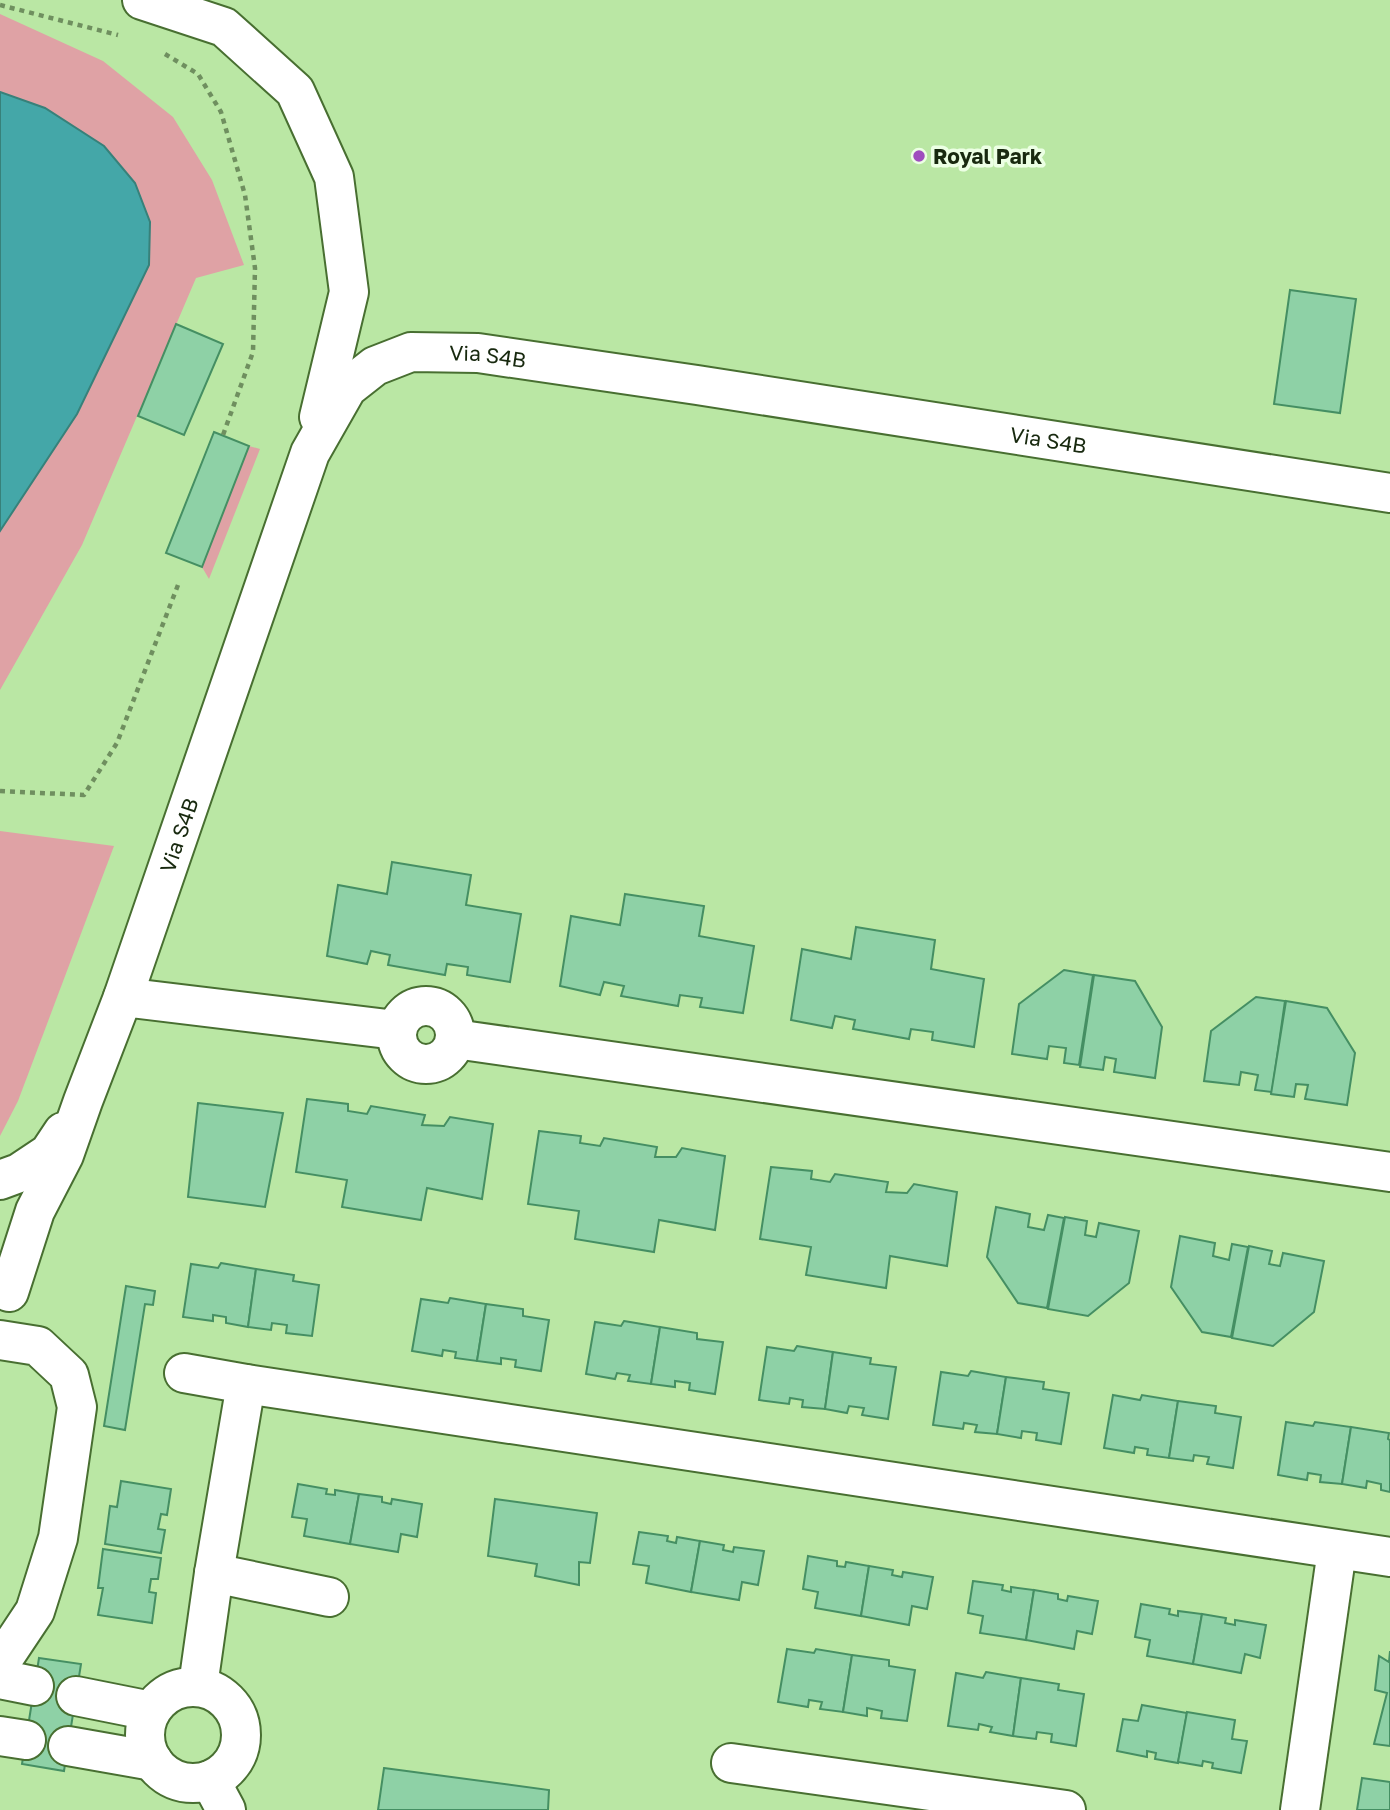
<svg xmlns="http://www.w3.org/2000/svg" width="1390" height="1810" viewBox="0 0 1390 1810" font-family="'Golos Text',sans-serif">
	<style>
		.green { fill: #dfa2a5 }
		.water { fill: #44a7a8; stroke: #37817a; stroke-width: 2 }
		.building { fill: #8ed1a6; stroke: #458f63; stroke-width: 2 }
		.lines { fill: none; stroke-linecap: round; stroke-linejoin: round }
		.minor-casing { stroke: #486f31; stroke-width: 42 }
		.path { stroke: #6f8f5f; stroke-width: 4.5; stroke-dasharray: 5 5; stroke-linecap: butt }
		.minor { stroke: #fff; stroke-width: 38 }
		.poi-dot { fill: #9f4ebe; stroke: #ecffe4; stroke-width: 2.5 }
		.labels { text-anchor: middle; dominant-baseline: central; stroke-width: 7; stroke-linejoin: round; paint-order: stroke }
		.poi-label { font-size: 21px; font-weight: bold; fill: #18290f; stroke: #ecffe4; text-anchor: start }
		.street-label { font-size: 21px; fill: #18290f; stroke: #ecffe4 }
	</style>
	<rect width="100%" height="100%" fill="#bae7a4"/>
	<g class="green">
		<path d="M0 14 103 61 173 117 212 180 244 265 196 278 82 545 0 690V531L77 414 149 265 150 222 135 183 45 108 0 92Z"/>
		<path d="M249 446 260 449 209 579 202 567Z"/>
		<path d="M0 831 114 846 18 1101 0 1136Z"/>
	</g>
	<path class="water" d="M0 92 45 108 104 146 135 183 150 222 149 265 77 414 0 531Z"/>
	<g class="building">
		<path d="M1290 290 1356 299 1340 413 1274 404Z"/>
		<path d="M176 324 223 344 184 435 138 416Z"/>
		<path d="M214 432 249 446 202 567 166 553Z"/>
		<path d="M392 862 471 875 466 905 521 914 510 982 467 975 468 967 447 964 445 975 388 965 390 955 371 951 367 964 327 956 338 885 387 894Z"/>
		<path d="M625 894 704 906 699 936 754 946 743 1013 700 1007 702 998 680 995 678 1006 621 996 624 986 604 982 600 995 560 986 571 916 620 925Z"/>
		<path d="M856 927 935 940 931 969 984 979 974 1047 932 1040 933 1032 911 1029 909 1039 853 1029 855 1020 835 1016 832 1028 791 1020 802 949 851 959Z"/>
		<path d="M1064 970 1093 975 1079 1065 1064 1063 1066 1048 1049 1046 1047 1059 1012 1054 1019 1004Z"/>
		<path d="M1094 975 1135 981 1162 1027 1155 1078 1114 1072 1116 1059 1105 1057 1103 1070 1080 1067Z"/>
		<path d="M1256 997 1285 1001 1272 1092 1255 1090 1258 1075 1241 1072 1239 1085 1204 1081 1211 1031Z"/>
		<path d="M1286 1001 1327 1008 1355 1053 1347 1105 1305 1099 1308 1085 1296 1084 1294 1097 1271 1094Z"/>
		<path d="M307 1099 348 1104V1111L367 1114 371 1106 425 1115 422 1125 444 1126 450 1117 493 1124 482 1199 427 1188 421 1220 342 1207 347 1180 296 1172Z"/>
		<path d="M198 1103 283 1113 265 1207 188 1197Z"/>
		<path d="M539 1131 581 1136 580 1143 600 1146 604 1138 657 1147 655 1157H676L682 1148 725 1156 715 1230 659 1220 654 1252 575 1239 579 1211 528 1204Z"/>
		<path d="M771 1167 812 1171 811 1179 830 1182 835 1174 888 1182 886 1192 907 1193 914 1184 957 1192 947 1266 890 1256 886 1288 806 1275 811 1247 760 1239Z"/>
		<path d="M996 1207 1030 1214 1028 1227 1044 1230 1048 1215 1064 1218 1047 1308 1018 1303 987 1257Z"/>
		<path d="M1065 1217 1087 1221 1085 1235 1096 1237 1099 1223 1139 1231 1129 1283 1088 1316 1048 1309Z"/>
		<path d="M1180 1236 1215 1243 1213 1256 1229 1260 1232 1244 1248 1247 1231 1337 1202 1332 1171 1287Z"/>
		<path d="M1249 1246 1272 1251 1269 1264 1280 1266 1283 1253 1324 1261 1314 1312 1273 1346 1232 1338Z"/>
		<path d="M221 1263 256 1269 248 1327 226 1323V1317L213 1315V1321L183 1317 191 1264 218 1268Z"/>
		<path d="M256 1269 294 1275 293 1281 319 1285 312 1336 286 1333 287 1325 272 1323 271 1330 248 1327Z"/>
		<path d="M126 1286 155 1291 153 1305 145 1304 125 1430 104 1426Z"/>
		<path d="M450 1298 486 1304 477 1361 455 1358 456 1352 443 1350 442 1356 412 1351 421 1299 448 1303Z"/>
		<path d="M486 1304 523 1309V1316L549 1320 541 1371 515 1367 516 1360 501 1358V1364L477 1361Z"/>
		<path d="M624 1321 660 1327 651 1384 628 1381 630 1375 617 1373 615 1379 586 1374 595 1322 621 1326Z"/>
		<path d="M660 1327 697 1333V1339L723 1342 715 1394 689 1390 690 1383 675 1381V1387L651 1384Z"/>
		<path d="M797 1346 833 1352 825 1409 802 1407 803 1400 790 1398 789 1404 759 1400 767 1347 794 1351Z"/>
		<path d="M833 1352 871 1358 870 1364 896 1367 888 1419 862 1415 864 1408 849 1406 847 1413 825 1409Z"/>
		<path d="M971 1371 1006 1377 997 1434 975 1432 977 1425 964 1423 963 1429 933 1425 941 1372 968 1376Z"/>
		<path d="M1006 1377 1044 1382 1043 1389 1069 1393 1061 1444 1036 1440 1037 1433 1022 1431 1021 1438 997 1434Z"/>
		<path d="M1113 1395 1140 1400 1142 1395 1178 1401 1169 1458 1147 1455 1148 1449 1135 1447 1134 1453 1104 1448Z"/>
		<path d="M1178 1401 1216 1406 1215 1413 1241 1417 1233 1468 1207 1464 1209 1457 1194 1455 1193 1461 1169 1458Z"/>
		<path d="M1286 1422 1313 1426 1315 1422 1351 1427 1342 1484 1320 1482 1321 1475 1308 1473 1307 1480 1278 1475Z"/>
		<path d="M1351 1427 1389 1433 1388 1439 1390 1440V1492L1381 1490V1484L1367 1481 1366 1488 1342 1484Z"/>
		<path d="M121 1481 171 1489 167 1515 161 1514 158 1529 165 1530 161 1553 105 1544 110 1506 117 1507Z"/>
		<path d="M298 1484 327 1489 326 1494 335 1495V1490L359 1494 350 1544 304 1536 307 1519 292 1517Z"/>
		<path d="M359 1494 382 1497V1502L391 1504 392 1499 422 1504 417 1537 401 1534 398 1552 350 1544Z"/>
		<path d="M495 1499 597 1513 590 1563 579 1562V1585L535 1576 537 1564 488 1556Z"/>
		<path d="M639 1532 668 1536 667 1541 676 1543 677 1537 700 1541 691 1592 646 1583 649 1566 633 1564Z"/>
		<path d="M700 1541 724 1545 723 1550 733 1552 734 1547 764 1551 758 1585 742 1582 739 1600 691 1592Z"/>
		<path d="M103 1549 161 1558 158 1579H151L149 1592 156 1593 152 1623 98 1615 103 1588H98Z"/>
		<path d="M808 1556 837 1561V1566L845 1567 846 1562 869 1566 861 1616 815 1608 818 1592 803 1589Z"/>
		<path d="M869 1566 893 1570 892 1575 902 1577 903 1572 933 1577 927 1609 912 1606 909 1625 861 1616Z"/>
		<path d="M973 1581 1003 1585 1002 1590 1011 1592V1587L1034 1590 1026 1640 980 1633 983 1616 968 1613Z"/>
		<path d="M1034 1590 1058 1594V1599L1067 1601 1068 1596 1098 1601 1092 1634 1077 1631 1074 1649 1026 1640Z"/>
		<path d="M1141 1604 1170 1609 1169 1614 1178 1616V1611L1202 1614 1193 1664 1147 1656 1150 1640 1135 1637Z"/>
		<path d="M1202 1614 1226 1618 1225 1623 1235 1625V1620L1266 1625 1260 1658 1245 1654 1241 1673 1193 1664Z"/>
		<path d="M787 1649 814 1653 816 1649 852 1655 843 1712 820 1709 822 1702 809 1700 808 1707 778 1702Z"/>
		<path d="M1390 1651V1746L1374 1744 1387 1693 1375 1690 1379 1656 1389 1662Z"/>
		<path d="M852 1655 889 1660V1666L915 1670 907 1721 881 1718 882 1711 867 1708V1716L843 1712Z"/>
		<path d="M39 1658 81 1664 64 1771 22 1764Z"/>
		<path d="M986 1672 1021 1678 1013 1736 990 1732 992 1727 979 1724 978 1730 948 1726 956 1673 983 1678Z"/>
		<path d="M1021 1678 1059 1684 1058 1690 1084 1694 1076 1746 1051 1742 1052 1734 1037 1732 1036 1739 1013 1736Z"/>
		<path d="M1142 1705 1187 1713 1178 1763 1155 1759 1156 1753 1147 1751V1757L1117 1751 1123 1719 1138 1721Z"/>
		<path d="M1187 1712 1235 1720 1232 1739 1247 1741 1241 1773 1212 1768 1213 1763 1203 1761 1202 1766 1178 1762Z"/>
		<path d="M384 1768 549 1790 548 1810H378Z"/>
		<path d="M1362 1778 1390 1782V1810H1357Z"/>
	</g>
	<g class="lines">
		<g class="minor-casing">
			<g id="minor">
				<path d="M142 0 224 27 295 91 334 177 349 292 319 417"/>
				<path d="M123 997 396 1030"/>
				<circle cx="426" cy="1035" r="29"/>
				<path d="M455 1039 1390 1172"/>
				<path d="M0 1180 19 1173 49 1153 63 1132"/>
				<path id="s1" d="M9 1292 35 1211 64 1155 83 1101 123 997 310 453 347 388 375 366 411 352 478 353 697 385 1390 493"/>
				<path d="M0 1340 38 1346 69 1375 77 1407 58 1538 35 1611 7 1653 0 1659"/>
				<path d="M184 1373 246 1384 1390 1557"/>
				<path d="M214 1573 329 1597"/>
				<path d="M0 1679 34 1686"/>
				<path d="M198 1686 214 1573 246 1384"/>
				<circle cx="193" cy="1735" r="48"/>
				<path d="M76 1696 151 1711"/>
				<path d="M0 1736 26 1740"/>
				<path d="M68 1746 153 1761"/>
				<path d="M731 1763 1066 1810"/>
				<path d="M210 1780 226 1810"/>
				<path d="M1300 1810 1337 1550"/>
			</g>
		</g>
		<g class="path">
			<path d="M0 5 118 35"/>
			<path d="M165 54 198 74 221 112 245 195 255 268 253 352 223 435"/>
			<path d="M0 791 84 795 117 743 178 585"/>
		</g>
		<use href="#minor" class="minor"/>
	</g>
	<circle class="poi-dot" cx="919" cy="156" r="7"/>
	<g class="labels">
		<g class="poi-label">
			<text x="933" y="156">Royal Park</text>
		</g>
		<g class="street-label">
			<text stroke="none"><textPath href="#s1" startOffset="1118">Via S4B</textPath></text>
			<text stroke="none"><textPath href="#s1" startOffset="1685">Via S4B</textPath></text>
			<text stroke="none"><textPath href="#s1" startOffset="488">Via S4B</textPath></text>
		</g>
	</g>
</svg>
